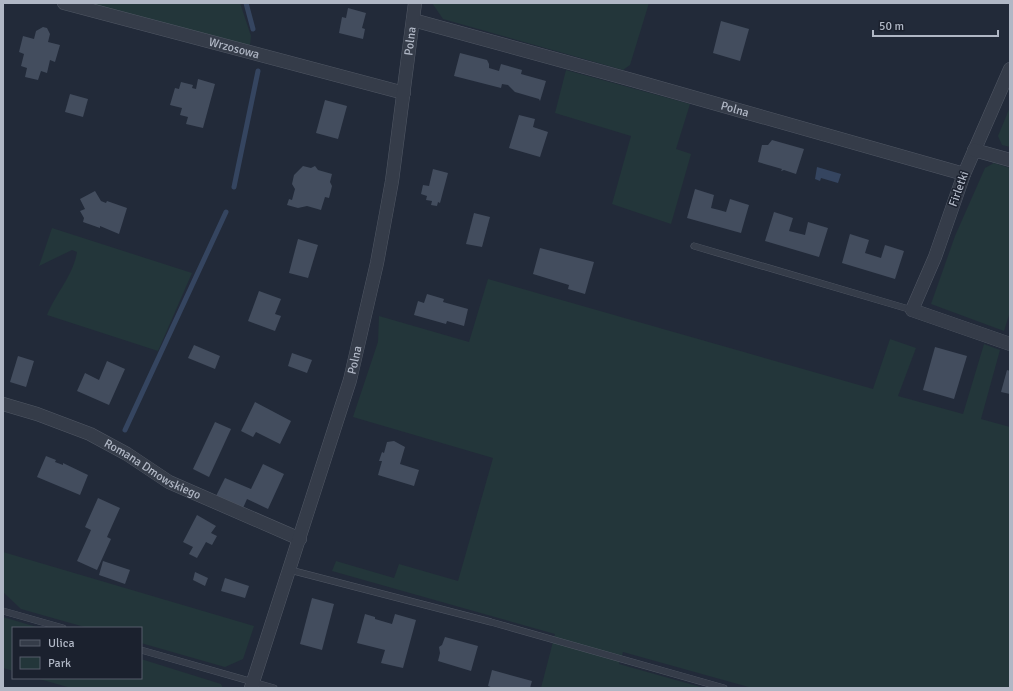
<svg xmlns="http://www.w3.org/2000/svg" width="1013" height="691" viewBox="0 0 1013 691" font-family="Signika,sans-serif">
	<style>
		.green { fill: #23363a }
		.water { fill: #354560 }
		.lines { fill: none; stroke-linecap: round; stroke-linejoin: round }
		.stream { stroke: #354560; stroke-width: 5 }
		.building { fill: #434d5e }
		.service-casing { stroke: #505764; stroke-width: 7 }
		.minor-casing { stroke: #505764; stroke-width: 14 }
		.service { stroke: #353c49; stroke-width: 6 }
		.minor { stroke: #353c49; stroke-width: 13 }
		.labels { text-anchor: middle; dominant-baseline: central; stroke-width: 3; stroke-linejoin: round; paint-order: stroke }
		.street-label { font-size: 12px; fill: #b0b7c5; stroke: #1b212e }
	</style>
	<rect width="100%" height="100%" fill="#222a39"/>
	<g class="green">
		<path d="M89 3H240L251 36 250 46Z"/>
		<path d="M432 3H649L630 65 623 70 443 19Z"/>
		<path d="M566 70 690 104 676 149 691 154 671 224 612 204 631 136 555 113Z"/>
		<path d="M1010 107V147L1002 145 998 136Z"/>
		<path d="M994 163 1010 168V312L1004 331 931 304 955 236 985 168Z"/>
		<path d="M52 228 192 273 158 351 47 315C56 293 73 276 77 252L72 250 39 266Z"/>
		<path d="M488 279 873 389 890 339 916 348 898 396 963 414 984 344 1000 350 981 419 1010 427V688H752L623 652 619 664 704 688H541L555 634 332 571 336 561 394 578 399 564 458 581 493 458 353 417 378 342 379 316 469 342Z"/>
		<path d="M3 552 254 626 243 659 225 667 141 643V628H88L21 609 3 592Z"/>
		<path d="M3 617 40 628H13V671L3 668Z"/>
		<path d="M141 659 221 684 223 688H71L36 678H141Z"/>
	</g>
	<path class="water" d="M817 167 841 174 838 183 821 178 820 181 815 179Z"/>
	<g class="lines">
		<g class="stream">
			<path d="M246 3 253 29"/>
			<path d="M234 187 258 71"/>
			<path d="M125 430 226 212"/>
		</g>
	</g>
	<g class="building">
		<path d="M348 8 366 13 362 28 365 29 363 39 339 33 342 17 346 18Z"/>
		<path d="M721 21 749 29 740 61 713 53Z"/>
		<path d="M43 27 47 28 50 34 48 42 60 45 55 62 50 60 47 73 41 71 38 80 25 77 27 68 21 66 24 54 19 52 23 36 34 39 36 31Z"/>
		<path d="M460 53 487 60 489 64V68L499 71 501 64 522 70 521 74 546 81 540 101 539 99 515 92 508 85 502 84 501 88 454 76Z"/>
		<path d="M198 79 215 84 203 128 186 124 188 117 180 115 182 108 170 105 175 88 179 89 181 82 193 85 192 88 196 89Z"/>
		<path d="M70 94 88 99 83 117 65 112Z"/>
		<path d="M325 100 347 106 338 139 316 133Z"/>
		<path d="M519 115 535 119 533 127 548 132 540 157 509 148Z"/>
		<path d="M772 140 804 149 796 174 784 170 781 171 782 169 758 162 762 145H768Z"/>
		<path d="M303 166 311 168 315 166 318 170 332 174 330 182 332 186 329 198 325 197 321 210 307 206 298 208 287 205 289 199 292 200 295 189 292 184 294 175Z"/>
		<path d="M433 169 448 173 440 203 438 202 437 206 431 205 432 201 426 200 427 196 421 194 423 185 429 186Z"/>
		<path d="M695 189 714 195 711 208 719 210 726 212 730 199 749 205 741 233 687 218Z"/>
		<path d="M95 191 101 201 106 203 107 201 127 208 119 234 100 226V228L83 222 84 218 80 211 85 209 80 199Z"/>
		<path d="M774 212 793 218 789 231 805 235 808 222 828 228 819 257 765 241Z"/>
		<path d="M474 213 490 217 482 247 466 244Z"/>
		<path d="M850 234 869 240 865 253 881 258 885 245 904 251 895 279 842 263Z"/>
		<path d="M298 239 318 245 308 278 289 273Z"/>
		<path d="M540 248 594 262 585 294 568 289 569 285 533 274Z"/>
		<path d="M259 291 281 299 275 314 281 316 275 331 248 321Z"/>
		<path d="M427 294 444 299 443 302 468 309 464 326 447 321 446 324 414 315 418 301 424 303Z"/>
		<path d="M194 345 220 356 215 369 188 358Z"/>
		<path d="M935 347 967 356 954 399 923 390Z"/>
		<path d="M292 353 312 360 307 373 288 366Z"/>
		<path d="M18 356 34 361 26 387 10 382Z"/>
		<path d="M107 361 125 369 109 405 77 391 85 373 99 380Z"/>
		<path d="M1007 370 1010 371V394L1001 392Z"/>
		<path d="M255 402 291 421 280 444 256 432 253 437 241 431Z"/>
		<path d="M215 422 231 429 209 477 193 469Z"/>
		<path d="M394 441 405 447 400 464 419 470 414 486 378 475 382 461H379L382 452 384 453 387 442Z"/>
		<path d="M46 456 56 460 55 462 63 465V463L88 475 80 495 37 477Z"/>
		<path d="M263 464 284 474 268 509 247 499 243 508 216 496 225 478 251 489Z"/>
		<path d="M98 498 120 508 107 537 111 539 97 570 77 561 91 530 85 527Z"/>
		<path d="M197 515 216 526 211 533 217 536 212 545 206 542 197 558 189 554 193 547 183 542Z"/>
		<path d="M103 561 130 570 125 584 99 575Z"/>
		<path d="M195 572 208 578 205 586 193 580Z"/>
		<path d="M225 578 249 586 245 598 221 591Z"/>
		<path d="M312 598 334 604 322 650 300 644Z"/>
		<path d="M365 614 375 617V619L392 624 395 614 416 620 403 668 381 663 385 650 357 643Z"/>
		<path d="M445 637 478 646 471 671 438 661 440 653 439 647 442 645Z"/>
		<path d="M492 670 532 681 530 688H493L488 686Z"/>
	</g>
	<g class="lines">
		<g class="service-casing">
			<g id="service">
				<path d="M694 246 912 310"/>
				<path d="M290 570 491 622 724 688"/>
				<path d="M3 611 63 628"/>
				<path d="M141 650 274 688"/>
			</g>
		</g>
		<g class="minor-casing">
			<g id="minor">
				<path id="s1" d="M64 3 404 93"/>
				<path id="s2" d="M413 20 632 80 964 174"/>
				<path d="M1010 69 964 174 935 257 912 310 1010 344"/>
				<path d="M974 150 1010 160"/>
				<path id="s3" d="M3 404 37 414 90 434 127 454 169 482 300 539"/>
				<path id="s4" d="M251 688 350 380 377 263 392 181 415 3"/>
			</g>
		</g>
		<use href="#service" class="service"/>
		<use href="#minor" class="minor"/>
	</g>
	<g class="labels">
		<g class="street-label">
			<text stroke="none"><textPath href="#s4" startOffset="668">Polna</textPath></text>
			<text stroke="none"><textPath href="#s1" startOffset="176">Wrzosowa</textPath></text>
			<text stroke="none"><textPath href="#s2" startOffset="334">Polna</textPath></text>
			<text transform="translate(959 189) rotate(-70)">Firletki</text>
			<text stroke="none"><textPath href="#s4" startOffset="344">Polna</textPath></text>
			<text stroke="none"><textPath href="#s3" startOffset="164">Romana Dmowskiego</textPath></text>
		</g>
	</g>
	<rect width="1013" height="691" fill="none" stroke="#b0b7c5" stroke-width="8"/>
	<rect x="12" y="627" width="130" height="52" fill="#1b212e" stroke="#575d6a"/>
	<rect x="20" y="640" width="20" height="6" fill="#353c49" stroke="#575d6a"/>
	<text x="48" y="647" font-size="12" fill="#b0b7c5">Ulica</text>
	<rect x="20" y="657" width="20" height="12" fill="#23363a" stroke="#575d6a"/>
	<text x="48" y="667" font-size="12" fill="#b0b7c5">Park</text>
	<path d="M873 30v6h125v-6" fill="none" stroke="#b0b7c5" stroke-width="2"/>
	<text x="879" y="30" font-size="12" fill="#b0b7c5" stroke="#1b212e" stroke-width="3" paint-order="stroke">50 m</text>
</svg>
